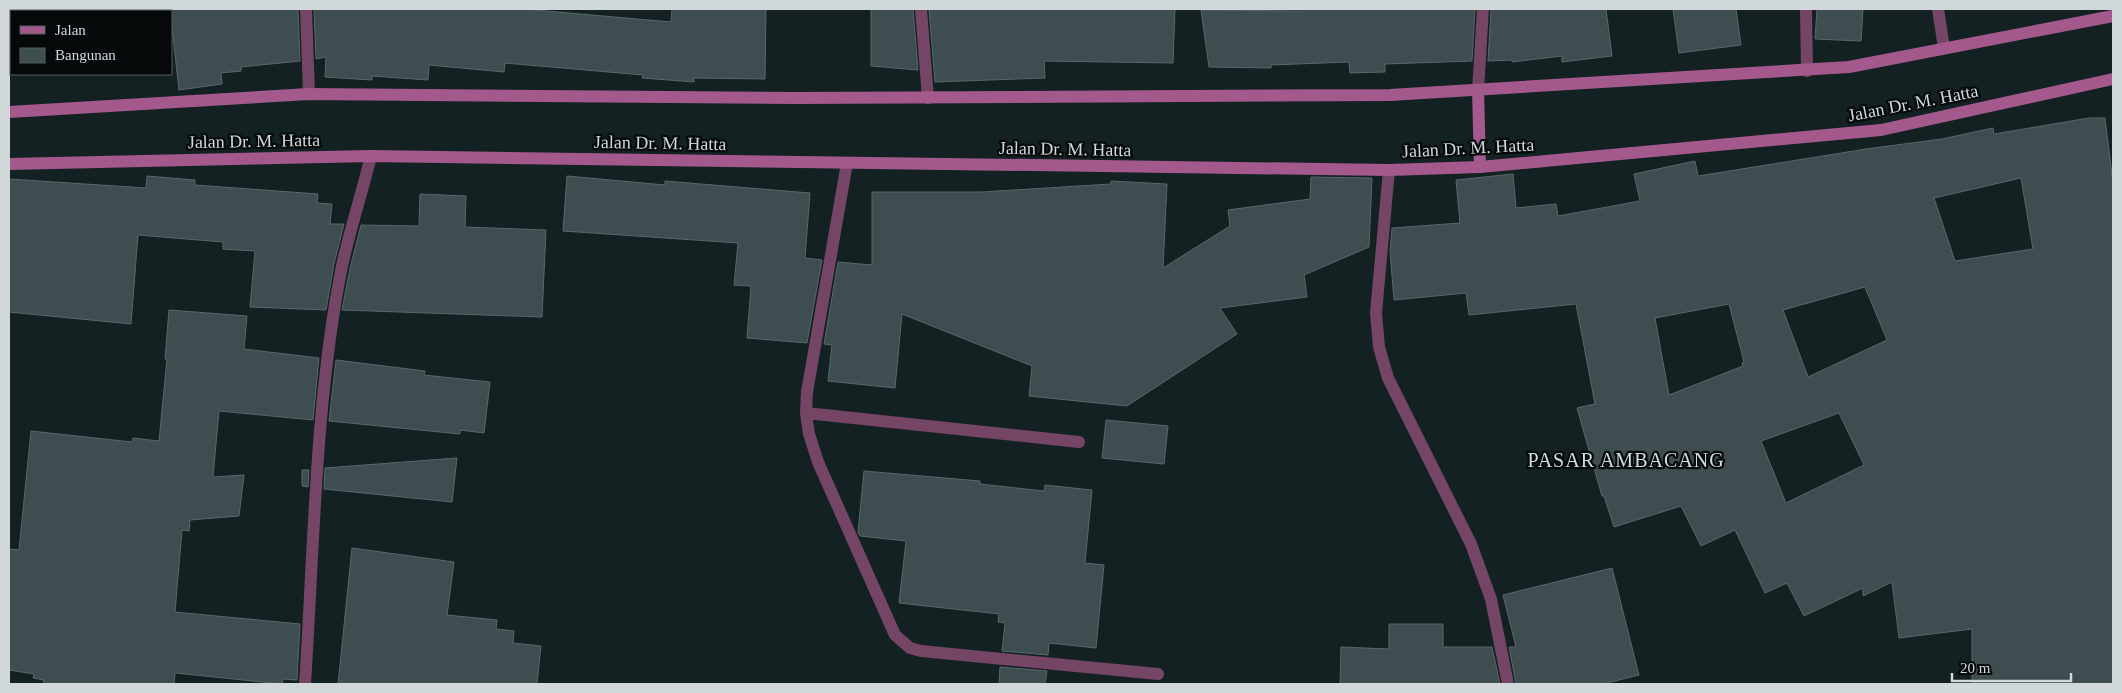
<svg xmlns="http://www.w3.org/2000/svg" width="2122" height="693" viewBox="0 0 2122 693" font-family="Georgia,serif">
	<style>
		.building { fill: #3e4d4f; stroke: #58686b; fill-rule: evenodd }
		.lines { fill: none; stroke-linecap: round; stroke-linejoin: round }
		.street { stroke: #744565; stroke-width: 12 }
		.secondary { stroke: #a4598d; stroke-width: 12 }
		.labels { text-anchor: middle; dominant-baseline: central; stroke-width: 4.5; stroke-linejoin: round; paint-order: stroke }
		.street-label { font-size: 18px; fill: #d0d8da; stroke: #05090a }
		.quarter-label { font-size: 20px; letter-spacing: 1px; fill: #cddee1; stroke: #05090a }
	</style>
	<rect width="100%" height="100%" fill="#132123"/>
	<g class="building">
		<path d="M170 9H298L300 61 241 67V71L221 73 222 84 179 90Z"/>
		<path d="M314 9H524L671 22 672 9H766L765 79 694 78V82L642 78 643 75 505 63 504 72 429 65 428 80 372 76V80L325 77 326 57 316 59Z"/>
		<path d="M871 9H913L918 70 871 66Z"/>
		<path d="M929 9H1175L1173 63 1044 61 1045 78 935 82Z"/>
		<path d="M1304 9H1475L1472 61 1385 64V72L1350 73 1349 62 1271 65V68L1209 67 1201 10 1304 11Z"/>
		<path d="M1491 9H1606L1612 56 1562 62V56L1512 62V60L1488 61Z"/>
		<path d="M1673 9H1736L1741 45 1679 53Z"/>
		<path d="M1817 9H1863L1861 41 1815 39Z"/>
		<path d="M2089 118H2105L2113 183V684H1972V629L1899 638 1892 582 1863 596V588L1804 616 1787 583 1765 593 1735 530 1701 546 1681 506 1614 527 1604 496H1602L1577 408 1595 404 1576 304 1469 315 1466 293 1394 300 1390 252 1392 228 1460 223 1456 180 1513 174 1516 208 1556 204 1558 216 1640 201 1634 174 1695 161 1698 176 1866 149 1942 139 1993 128 1994 134ZM2021 178 2033 249 1955 261 1934 198ZM1865 287 1887 340 1808 377 1783 310ZM1729 304 1744 362 1742 363 1743 366 1669 395 1655 318ZM1839 413 1864 465 1786 503 1761 441Z"/>
		<path d="M147 176 195 180V185L318 194 317 203 332 204 330 224H344L334 264 326 310 250 307 255 251 223 249V242L138 235 131 324 9 312V179L146 188Z"/>
		<path d="M567 176 665 185V181L810 193 805 258 822 260 807 343 747 338 751 286 734 285 738 243 563 231Z"/>
		<path d="M1311 177 1372 178 1369 247 1304 275 1307 297 1220 308 1237 334 1127 406 1029 396 1032 366 902 314 895 388 828 381 832 345 824 344 838 262 872 265V192H982L1111 184V181L1167 184 1163 268 1230 226 1228 210 1310 199Z"/>
		<path d="M420 194 466 196 465 227 546 230 542 317 342 310 350 268 361 225 419 226Z"/>
		<path d="M169 310 247 316 244 349 319 358 313 420 219 411 213 477 244 475 239 516 190 520 189 531 182 530 175 612 300 624 297 680 283 679 282 684 175 673 174 684H43L44 680 33 678 34 674 9 670V549L19 550 31 431 132 442 133 438 159 441 167 359H165Z"/>
		<path d="M336 360 425 371 424 375 490 382 484 433 460 430V434L329 421Z"/>
		<path d="M1106 420 1168 426 1164 464 1102 458Z"/>
		<path d="M457 458 452 502 324 489 325 468Z"/>
		<path d="M302 470H309L308 487 302 486Z"/>
		<path d="M864 471 980 481V484L1044 491 1045 485 1092 490 1085 563 1104 565 1096 648 1049 643 1048 655 1002 651 1005 623 998 622 999 614 899 603 906 541 860 536 858 532Z"/>
		<path d="M352 548 454 562 447 615 497 620 496 629 514 631 513 643 541 646 537 684H338Z"/>
		<path d="M1612 568 1639 675 1603 684H1516L1509 647H1516L1503 595Z"/>
		<path d="M1389 624H1443V647H1492L1500 684H1340L1341 647 1389 649Z"/>
		<path d="M1000 667 1047 671 1045 684H999Z"/>
	</g>
	<g class="lines">
		<g class="street">
			<path d="M306 9 309 94"/>
			<path d="M921 9 928 98"/>
			<path d="M1806 9 1807 71"/>
			<path d="M1938 9 1944 48"/>
			<path d="M1478 90 1483 9"/>
			<path d="M847 163 807 392 806 413 809 434 818 462 895 635 910 648 921 651 1158 674"/>
			<path d="M1389 170 1376 313 1379 347 1388 378 1471 544 1491 599 1508 684"/>
			<path d="M806 413 1079 442"/>
			<path d="M305 684C314 547 315 401 342 266 350 229 362 193 371 156"/>
		</g>
		<g class="secondary">
			<path d="M1478 90 1480 167"/>
			<path d="M9 112 309 94 796 98 1390 95 1849 67 2113 16"/>
			<path d="M9 164 371 156 1389 170 1480 167 1881 130 2113 79"/>
		</g>
	</g>
	<g class="labels">
		<g class="street-label">
			<text transform="translate(1913 103) rotate(-11)">Jalan Dr. M. Hatta</text>
			<text transform="translate(254 141) rotate(-1)">Jalan Dr. M. Hatta</text>
			<text transform="translate(660 143) rotate(1)">Jalan Dr. M. Hatta</text>
			<text transform="translate(1468 148) rotate(-3)">Jalan Dr. M. Hatta</text>
			<text transform="translate(1065 149) rotate(1)">Jalan Dr. M. Hatta</text>
		</g>
		<g class="quarter-label">
			<text x="1626" y="460">PASAR AMBACANG</text>
		</g>
	</g>
	<rect width="2122" height="693" fill="none" stroke="#d0d8da" stroke-width="20"/>
	<rect x="10" y="10" width="162" height="65" fill="#05090a" stroke="#565c5d"/>
	<rect x="20" y="26" width="25" height="8" fill="#a4598d" stroke="#565c5d"/>
	<text x="55" y="35" font-size="15" fill="#d0d8da">Jalan</text>
	<rect x="20" y="48" width="25" height="15" fill="#3e4d4f" stroke="#565c5d"/>
	<text x="55" y="60" font-size="15" fill="#d0d8da">Bangunan</text>
	<path d="M1952 673v8h119v-8" fill="none" stroke="#d0d8da" stroke-width="2.5"/>
	<text x="1960" y="673" font-size="15" fill="#d0d8da" stroke="#05090a" stroke-width="4" paint-order="stroke">20 m</text>
</svg>
